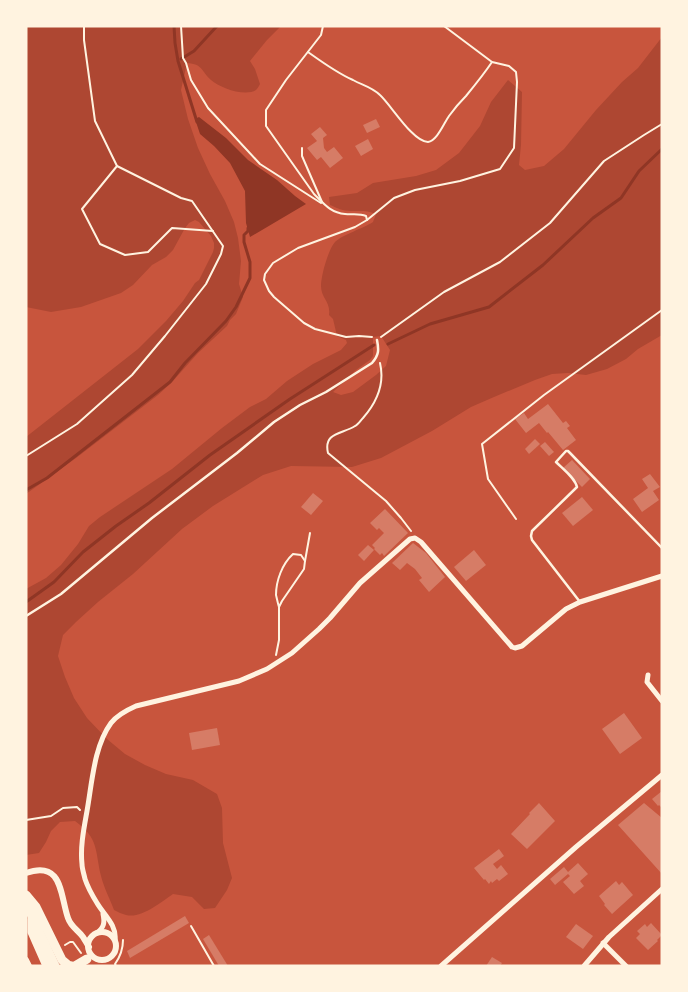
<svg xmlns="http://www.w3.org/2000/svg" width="688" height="992" viewBox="0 0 688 992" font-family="'Playfair Display',serif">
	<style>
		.green { fill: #ae4732; fill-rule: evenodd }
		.water { fill: #8f3625 }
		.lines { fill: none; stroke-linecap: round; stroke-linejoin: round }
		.stream { stroke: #8f3625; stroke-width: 3 }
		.building { fill: #d67c66 }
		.path { stroke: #fff3e0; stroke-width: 2 }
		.service { stroke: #fff3e0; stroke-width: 2.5 }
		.minor { stroke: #fff3e0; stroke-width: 5 }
		.tertiary { stroke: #fff3e0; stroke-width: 6 }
		.primary { stroke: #fff3e0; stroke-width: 9 }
	</style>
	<rect width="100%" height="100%" fill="#c8553d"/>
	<g class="green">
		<path d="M26 26H281L267 40 250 61 255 69 260 84C259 86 257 89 256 90 245 97 220 88 211 80 201 71 203 64 187 63L181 90 188 119 198 148 210 174 225 201 234 222 238 238 241 261 239 284 243 297 236 314 230 320 227 326 198 353 172 382 158 395 76 458 26 494V437L138 349 166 321 183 301 195 283 199 280 213 252 214 248V243L211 236 199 222 195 220 189 223 185 228 173 250 166 257 152 265 133 285 121 293 81 307 51 312 26 307Z"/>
		<path d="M662 37V335L638 349 626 359 607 369 586 375 568 373 552 374 535 380 494 397 471 407 432 431 381 458 352 467 291 466 263 475 213 506 182 529 133 574 98 602 76 622 63 635 58 656 65 677 74 698 87 718 107 739 125 754 145 765 166 774 193 780 217 794 222 808 223 843 232 878 227 890 215 908 204 909 192 897 173 894C161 902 141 919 126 915 122 914 118 912 114 910 110 899 104 888 101 876 95 851 99 838 75 821L60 822 51 831 46 842 39 853 26 855V589L46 578 61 565 78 544 89 526 100 517 172 469 222 428 250 407 266 399 287 381 313 364 341 350 347 343 346 340 337 336 333 319 329 315C331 302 321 298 321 286 321 276 328 250 335 242 342 235 364 228 373 222L376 214C367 210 360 211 351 211 343 211 337 208 330 205L329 197 357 193 373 183 416 176 436 170 459 153 480 126 491 102 508 80 522 92 521 145 519 165 525 170 544 166 564 149 596 110 622 82 638 68ZM381 336 390 350 386 366 376 375 353 392 341 395 333 392 356 370 370 360 373 356V337Z"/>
	</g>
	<path class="water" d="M199 117 226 138 248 160 277 180 295 196 306 204 250 237 246 223 245 191 230 163 214 146 200 134 195 119Z"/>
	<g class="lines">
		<g class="stream">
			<path d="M174 26 175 43 178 61 197 122"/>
			<path d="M181 59 194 51 217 26"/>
			<path d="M388 344 430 324 489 307 543 265 593 218 621 198 639 171 662 149"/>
			<path d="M26 490 47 478 170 382 185 363 226 321 236 307 250 278V262L244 242V235L248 231V228"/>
			<path d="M26 602 54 582 83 552 116 526 149 503 210 455 290 399 374 345"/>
		</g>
	</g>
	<g class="building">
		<path d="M376 119 380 127 367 133 363 125Z"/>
		<path d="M320 127 327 135 323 138 324 148 327 152 334 147 343 158 330 168 321 157 317 160 307 148 317 141 311 134Z"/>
		<path d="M368 139 373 149 361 156 355 146Z"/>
		<path d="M548 404 563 423 566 421 570 426 567 428 576 440 563 450 548 432 547 433 539 423 526 433 515 419 524 413 528 419Z"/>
		<path d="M535 439 540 444 529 454 525 449Z"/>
		<path d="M545 442 554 452 549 456 540 446Z"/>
		<path d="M572 460 590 479 582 487 563 468Z"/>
		<path d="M650 474 660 487 653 491 659 500 642 512 633 499 648 488 642 479Z"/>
		<path d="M313 493 323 501 311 515 301 507Z"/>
		<path d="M582 497 593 510 573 526 562 513Z"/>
		<path d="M385 509 408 533 384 556 382 553 380 555 374 549 375 548 372 545 384 533 379 528 377 530 370 523Z"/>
		<path d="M413 543 426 553 445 577 429 592 419 580 422 578 415 569 407 563 400 570 392 563Z"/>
		<path d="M368 545 374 550 364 561 358 555Z"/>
		<path d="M474 550 486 565 466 581 454 567Z"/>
		<path d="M624 713 642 738 620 754 602 729Z"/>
		<path d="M217 728 220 745 192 750 189 733Z"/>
		<path d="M662 791V808L659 805 658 806 652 799Z"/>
		<path d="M539 803 555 821 527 849 511 834 530 814 529 813Z"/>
		<path d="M644 803 662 818V824L661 825 662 827V874L618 825Z"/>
		<path d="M499 849 504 856 493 864 497 869 501 865 508 874 499 881 497 879 492 883 491 881 489 884 485 879 484 880 474 868Z"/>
		<path d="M578 863 588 874 580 881 584 886 574 894 563 882 570 876 568 874 555 885 550 879 564 867 568 872Z"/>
		<path d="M616 881 619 885 622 882 633 895 612 914 604 905 605 904 599 896Z"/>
		<path d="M185 916 189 923 130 958 127 951Z"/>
		<path d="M651 923 662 935 657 940 658 941 648 950 636 938 640 934 637 931 645 924 647 927Z"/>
		<path d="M576 924 593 936 583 949 566 937Z"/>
		<path d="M209 935 228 966H219L203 939Z"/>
		<path d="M492 957 502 963 500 966H486Z"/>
	</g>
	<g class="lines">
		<g class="path">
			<path d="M181 26 183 58 186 63 191 80 208 108 260 164 310 196 321 203"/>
			<path d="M323 26 321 35 286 80 266 110V126L314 194C324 204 331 213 345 214 352 215 359 213 366 216L367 220"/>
			<path d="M308 52C322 62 337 73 353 80 362 85 372 87 380 95 391 105 413 142 428 142 437 141 444 123 449 116 454 109 460 102 466 96 475 85 484 74 492 62"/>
			<path d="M302 148V156L322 202"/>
			<path d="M117 166 82 209 100 244 125 255 148 252 172 228 213 231"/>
			<path d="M372 337 359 336 346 337 315 329 304 323 274 297 269 291 264 280 265 274 273 263 298 248 355 227 367 220 394 198 415 190 460 181 500 169 514 148 517 82 516 72 509 66 492 62 444 26"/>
			<path d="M381 337 444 292 500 262 550 223 604 161 644 135 662 124"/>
			<path d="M380 363C385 384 377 402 363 418 361 420 358 425 355 426 343 434 323 432 328 453L386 501 401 518 411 531"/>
			<path d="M26 456 77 424 132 375 165 336 206 284 221 254 223 246 192 201 181 198 117 166 95 121 84 40V26"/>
			<path d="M516 519 488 479 482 444 544 395 662 310"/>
			<path d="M305 561 310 533"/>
			<path d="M276 655 279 640V607L282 601 304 569 305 561 301 555 293 554C282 564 276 581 276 595 277 599 278 604 279 607"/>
			<path d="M26 820 51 816 63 808 77 807 80 810"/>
			<path d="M191 926 214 966"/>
			<path d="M65 945 70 942H73L81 953"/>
			<path d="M116 966 115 964C120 957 123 948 123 940"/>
		</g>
		<g class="service">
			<path d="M580 602 532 540 531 536 532 531 577 487C575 478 563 469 556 462L566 451H568L571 454 662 548"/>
			<path d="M26 616 61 594 152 518 237 453 274 422 300 405 326 392 372 363C379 355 379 350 377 340"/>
		</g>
		<g class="minor">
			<path d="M648 675 647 682 662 701"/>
			<path d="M97 933C104 927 105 923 103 914"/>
			<path d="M115 940C117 925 104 915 97 903 92 895 88 888 85 879 84 874 82 869 82 864 80 847 84 828 87 811 92 783 94 746 111 723 117 715 127 710 136 706L239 681 267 669 292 653 319 629 330 618 360 583 410 539 415 538 421 542 512 647 515 648 522 646 566 609 580 602 662 576"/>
			<path d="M603 943 626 966"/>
			<path d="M441 966 576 847 662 775"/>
			<path d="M584 966 609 937 662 889"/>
		</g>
		<g class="tertiary">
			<path d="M26 873C63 860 60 895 68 918 71 927 78 930 83 937 85 940 87 944 89 947"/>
			<circle cx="102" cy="946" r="14"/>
			<path d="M26 960 29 966"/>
		</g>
		<g class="primary">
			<path d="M26 895 36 907 62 960 68 965 72 966"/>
			<path d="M26 903 55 966"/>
			<path d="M32 919V932L47 966"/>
			<path d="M75 966 87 959"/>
		</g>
	</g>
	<rect width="688" height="992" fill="none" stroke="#fff3e0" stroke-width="55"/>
</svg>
